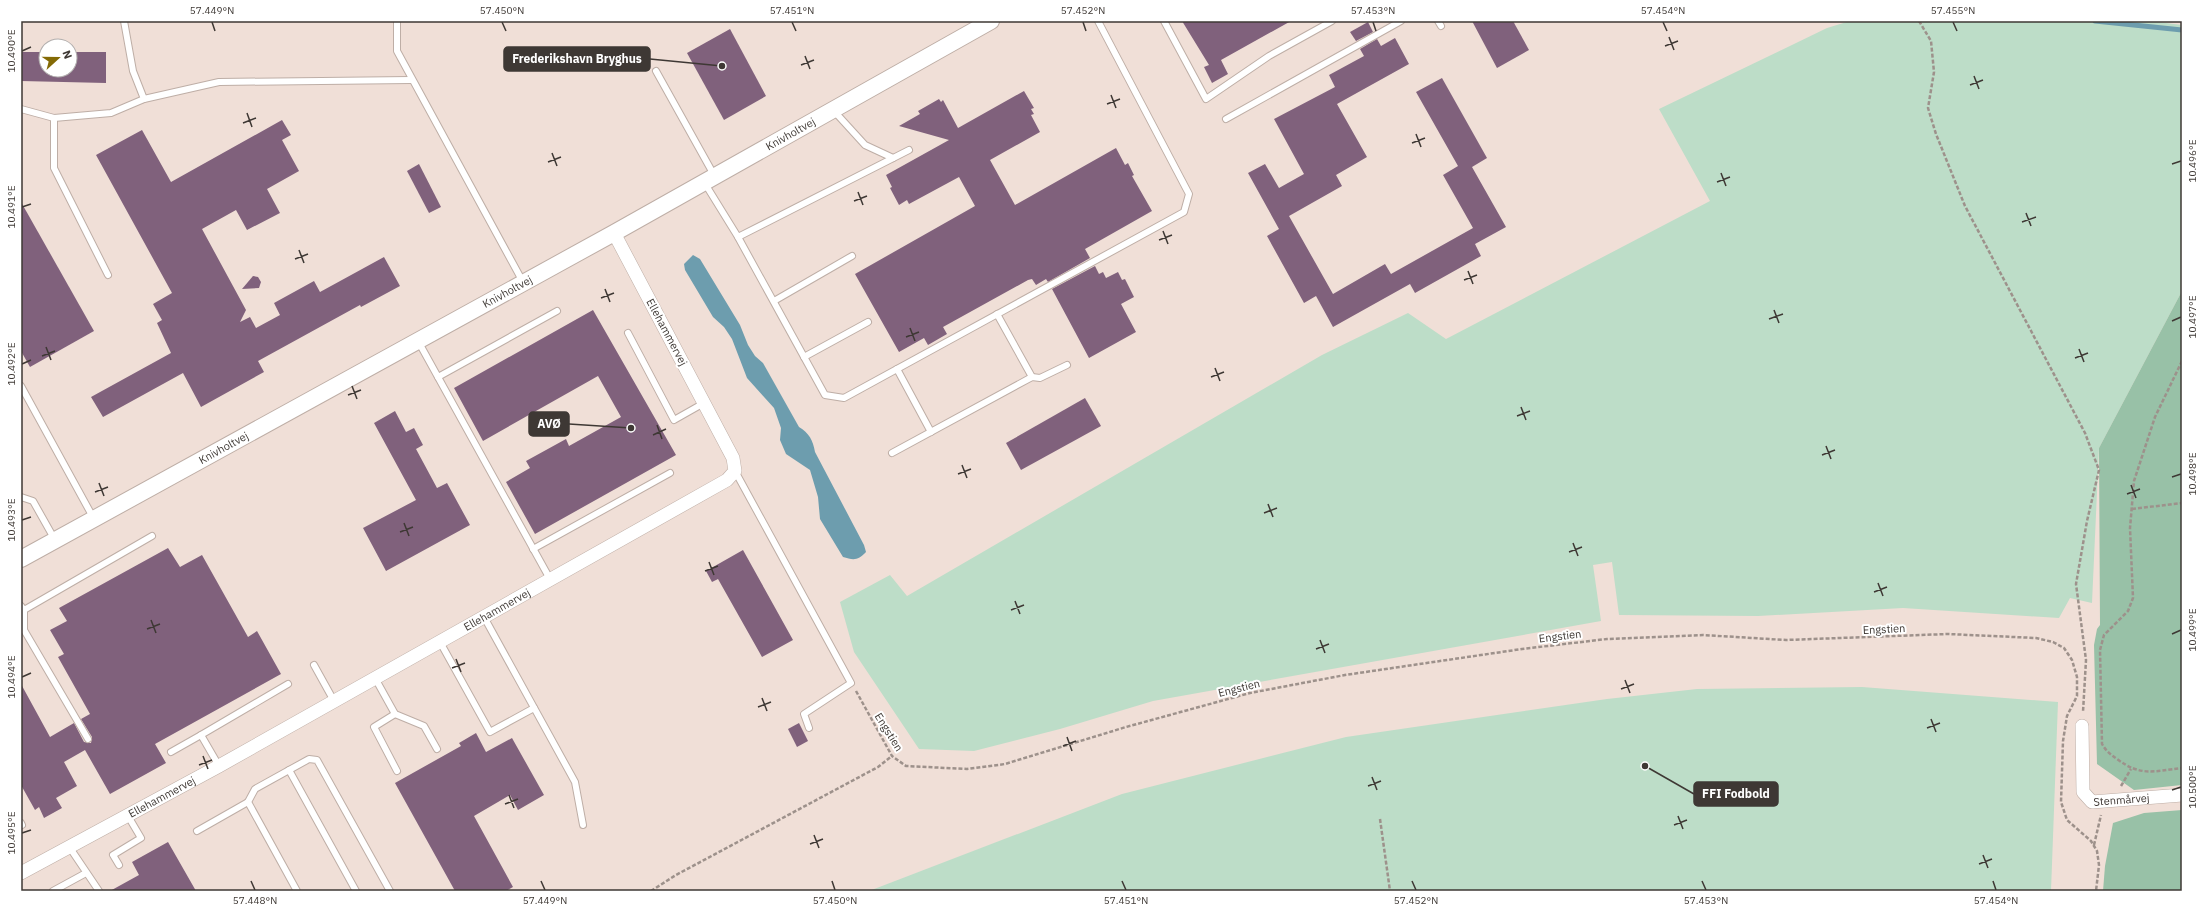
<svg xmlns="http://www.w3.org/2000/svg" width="2203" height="912" viewBox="0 0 2203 912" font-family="'IBM Plex Sans',sans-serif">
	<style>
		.green { fill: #bdddc8 }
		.forest { fill: #98c1a7 }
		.water { fill: #6d9dae }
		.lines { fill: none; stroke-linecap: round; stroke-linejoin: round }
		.stream { stroke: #6d9dae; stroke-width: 5 }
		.building { fill: #80617c }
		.service-casing { stroke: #beaea6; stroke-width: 8 }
		.minor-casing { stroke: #beaea6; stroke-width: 14 }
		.tertiary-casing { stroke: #beaea6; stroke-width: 18 }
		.path { stroke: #9d918b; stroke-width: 2.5; stroke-dasharray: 4 2; stroke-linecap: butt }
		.service { stroke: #fff; stroke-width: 6 }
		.minor { stroke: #fff; stroke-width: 13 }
		.tertiary { stroke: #fff; stroke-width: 16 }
		.ticks { fill: none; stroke: #3e3834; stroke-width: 1.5 }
		.labels { text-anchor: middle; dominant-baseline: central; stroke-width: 4; stroke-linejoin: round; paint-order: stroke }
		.street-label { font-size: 11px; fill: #3e3834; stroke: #fff }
		.leader { fill: none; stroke: #3e3834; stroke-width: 1.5 }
		.callout-dot { fill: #3e3834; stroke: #fff; stroke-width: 1.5 }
		.callout { fill: #3e3834; stroke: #3e3834; stroke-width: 1.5 }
		.callout-label { font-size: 12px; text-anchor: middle; font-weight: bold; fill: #fff }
		.neatline { fill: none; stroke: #3e3834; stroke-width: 1.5 }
		.ticks-label { font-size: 10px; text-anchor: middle; fill: #3e3834 }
	</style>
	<rect width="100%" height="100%" fill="#f0dfd7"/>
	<g class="green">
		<path d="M1850 21H2150L2182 25V291L2099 448 2092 603 2070 598 2059 618 1903 608 1758 616 1619 615 1612 562 1593 565 1601 621 1153 701 1060 729 974 751 919 749 854 652 840 602 890 575 907 596 1322 355 1408 313 1446 339 1710 201 1659 109 1827 28Z"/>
		<path d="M1862 687 2058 702 2051 891H869L1122 794 1346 737 1607 699 1697 689Z"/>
	</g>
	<g class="forest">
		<path d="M2182 291V785L2134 790 2097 764 2094 645 2097 629 2100 625 2099 448Z"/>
		<path d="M2182 810V891H2103L2105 866 2113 823 2144 813Z"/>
	</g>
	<path class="water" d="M693 255 700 259 740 325 748 345 755 356 763 363 799 427C809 433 813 440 815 452L864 545 866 552C858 561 853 560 843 557L820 519 818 497 810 470 786 454 780 440 781 428 774 408 747 378 732 339 724 327 713 317 685 270 684 264Z"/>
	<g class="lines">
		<path class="stream" d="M2095 21 2182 30"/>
	</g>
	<g class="building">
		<path d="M1182 21H1291L1221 60 1228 74 1212 83 1204 67 1209 65Z"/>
		<path d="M1472 21H1513L1529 50 1497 68Z"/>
		<path d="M1368 22 1373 32 1356 41 1350 32Z"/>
		<path d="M730 29 766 96 724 120 687 53Z"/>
		<path d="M1395 38 1409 64 1337 104 1367 157 1336 175 1342 186 1289 216 1333 294 1385 264 1391 274 1473 228 1443 175 1458 166 1416 92 1442 78 1487 158 1472 167 1506 227 1475 244 1481 256 1415 293 1410 284 1333 327 1316 296 1304 303 1267 236 1279 229 1248 173 1265 164 1279 188 1304 174 1274 119 1335 87 1329 75 1364 56 1360 49 1377 39 1381 46Z"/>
		<path d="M21 52H46V70H70V52H106V83L21 81Z"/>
		<path d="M1024 91 1034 108 1031 109 1034 114 1031 115 1040 132 990 160 1015 205 1116 148 1125 165 1128 163 1134 175 1132 176 1152 211 1085 249 1090 258 1048 282 1046 279 1036 285 1032 279 1028 280 943 327 947 334 928 345 924 338 899 352 855 274 975 206 959 177 909 204 907 200 899 205 890 188 892 187 886 175 949 140 899 126 920 114 918 111 939 99 941 102 943 100 958 128Z"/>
		<path d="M282 120 291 135 282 140 299 171 267 189 280 213 247 230 236 210 202 229 246 310 240 322 250 317 256 328 280 315 274 303 314 281 320 292 384 257 400 286 361 307 360 305 258 361 264 372 201 407 183 373 103 417 91 397 171 353 157 323 162 320 153 304 172 293 96 155 142 130 171 182Z"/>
		<path d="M419 164 441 207 429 213 407 171Z"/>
		<path d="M21 202 94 331 30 367 21 351Z"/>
		<path d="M1095 266 1099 274 1103 272 1106 278 1118 272 1122 280 1125 279 1134 297 1121 304 1136 332 1089 358 1052 289Z"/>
		<path d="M253 276 258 277 261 282 259 288 242 289Z"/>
		<path d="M593 310 676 455 535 534 506 482 530 468 526 461 566 439 569 446 621 417 598 376 483 441 454 388Z"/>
		<path d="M1085 398 1101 426 1021 470 1006 443Z"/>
		<path d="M395 411 406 432 414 428 423 445 416 449 437 488 447 483 470 525 386 571 363 528 416 500 374 423Z"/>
		<path d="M168 548 180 567 202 555 248 637 257 631 281 674 155 744 166 763 110 794 85 750 64 762 77 786 56 798 62 808 44 818 39 807 35 810 21 785V684L50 737 74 723 84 742 91 743 92 737 81 719 90 714 58 657 64 654 50 630 67 621 59 608Z"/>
		<path d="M743 550 793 640 762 657 718 579 712 582 706 571Z"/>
		<path d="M799 723 808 741 797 747 788 729Z"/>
		<path d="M476 733 486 752 512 738 544 795 518 810 510 795 474 816 513 887 506 891H455L395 783 461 746 459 743Z"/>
		<path d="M168 842 196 891H110L139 875 132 862Z"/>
	</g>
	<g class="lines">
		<g class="service-casing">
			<g id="service">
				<path d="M124 21 133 71 144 99"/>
				<path d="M397 21V51L523 282"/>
				<path d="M1164 21 1206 99 1269 56 1332 21"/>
				<path d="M1438 21 1441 26"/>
				<path d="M656 71 714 175"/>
				<path d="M21 109 54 118 111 113 144 99 219 82 411 80"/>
				<path d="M834 111 865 145 893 158"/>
				<path d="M54 118V168L108 275"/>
				<path d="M1226 119 1401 21"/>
				<path d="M704 182 738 237 825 395 844 398 1184 212 1189 194 1098 21"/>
				<path d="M738 237 909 150"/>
				<path d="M774 301 852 256"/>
				<path d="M997 314 1032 377"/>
				<path d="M628 333 674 420 704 403"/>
				<path d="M418 341 550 579"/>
				<path d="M804 357 868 322"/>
				<path d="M897 369 931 432"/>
				<path d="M438 377 557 311"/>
				<path d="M21 386 94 519"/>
				<path d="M892 453 1032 377 1040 378 1067 365"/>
				<path d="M735 471 851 683 804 714 809 728"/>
				<path d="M21 497 33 501 55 540"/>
				<path d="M533 549 670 473"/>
				<path d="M21 606 24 610 152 536"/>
				<path d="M24 610V630L88 739"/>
				<path d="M484 617 575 782 583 825"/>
				<path d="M440 642 490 732 534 708"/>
				<path d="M314 665 334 701"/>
				<path d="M375 678 395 714 424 726 437 749"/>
				<path d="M395 714 374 727 397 771"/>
				<path d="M171 752 201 735"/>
				<path d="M219 766 201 735 288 684"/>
				<path d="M289 770 356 891"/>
				<path d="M21 823 22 825"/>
				<path d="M197 831 248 802"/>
				<path d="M70 848 99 891"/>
				<path d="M119 865 113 855 141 838 128 816"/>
				<path d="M53 891 86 873"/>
				<path d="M297 891 248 802 255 789 309 759 317 760 390 891"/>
			</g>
		</g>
		<g class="minor-casing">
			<g id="minor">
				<path id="s1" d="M2082 726 2083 792 2092 802 2182 795"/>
				<path id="s2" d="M21 873 219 766 727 480 735 471 733 458 614 233"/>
			</g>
		</g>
		<g class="tertiary-casing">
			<g id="tertiary">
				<path id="s3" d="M21 559 614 233 991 21"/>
			</g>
		</g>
		<g class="path">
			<path d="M1919 21 1931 41 1934 72 1928 108 1936 134 1965 206 2085 433 2099 470 2087 521 2076 584 2086 660 2083 712"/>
			<path d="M2182 361 2155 417 2134 481 2130 528 2133 598 2128 611 2104 635 2100 650 2102 744C2106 751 2110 754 2117 759 2141 777 2154 771 2182 768"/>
			<path d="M2132 509 2182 503"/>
			<path d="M856 691 892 756 906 766 967 769 1005 764 1126 727 1250 693 1345 675 1522 649 1607 639 1703 635 1786 640 1948 634 2036 638 2053 642 2064 648 2072 660 2077 677V696L2067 716 2063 741 2061 802 2067 820 2091 841 2097 851 2099 865 2096 891"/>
			<path d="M2121 786 2131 769"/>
			<path d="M1380 819 1390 891"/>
			<path d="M2094 845 2101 815"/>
			<path d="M651 891 676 875 878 767 892 756"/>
		</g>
		<use href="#service" class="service"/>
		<use href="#minor" class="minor"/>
		<use href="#tertiary" class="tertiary"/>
	</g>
	<path class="ticks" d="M212 22 215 31M502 22 506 31M792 22 796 31M1083 22 1086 31M1373 22 1376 31M1663 22 1667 31M1953 22 1957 31M1669 37 1674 50M1665 46 1678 41M22 51 31 47M805 56 810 69M801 65 814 60M1974 76 1979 89M1970 85 1983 80M1111 95 1116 108M1107 104 1120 99M247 113 252 127M243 123 256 118M1416 134 1421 147M1412 143 1425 138M552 153 557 166M548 162 561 157M2172 164 2181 161M1721 173 1726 186M1717 182 1730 177M858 192 863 205M854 201 867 196M22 207 31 204M2026 213 2031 226M2022 222 2036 217M1163 231 1168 244M1159 240 1172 235M299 250 304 263M295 259 308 254M1468 271 1473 284M1464 280 1477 275M605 289 610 302M601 298 614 293M1774 310 1779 323M1769 319 1783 314M2172 321 2181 317M910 328 915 341M906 337 919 332M46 347 51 360M2079 349 2084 362M42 356 55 351M2075 358 2088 353M22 364 31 360M1215 368 1220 381M1211 377 1224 372M352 386 357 399M348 395 361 390M1521 407 1526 420M1517 416 1530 411M657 425 662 439M653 435 666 429M1826 446 1831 459M1822 455 1835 450M962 465 967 478M958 474 971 469M2172 477 2181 474M99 483 104 496M2131 485 2136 498M95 492 108 487M2127 494 2140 489M1268 504 1273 517M1264 513 1277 508M22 520 31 517M404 523 409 536M400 532 413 527M1573 543 1578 556M1569 552 1582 547M709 562 714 575M705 571 718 566M1878 583 1883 596M1874 592 1887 587M1015 601 1020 614M1011 610 1024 605M151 620 156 633M147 629 160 624M2172 634 2181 630M1320 640 1325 653M1316 649 1329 644M456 659 461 672M452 668 465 663M22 677 31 673M1625 680 1630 693M1621 689 1634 684M762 698 767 711M758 707 771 702M1931 719 1936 732M1927 728 1940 723M1067 737 1072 751M1063 746 1076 741M203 756 208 769M199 765 212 760M1372 777 1377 790M1368 786 1381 781M2172 790 2181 787M509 795 514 808M505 804 518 799M1678 816 1683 829M1674 825 1687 820M22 833 31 830M814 835 819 848M810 844 823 839M1983 855 1988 868M1979 864 1992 859M251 881 255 890M541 881 545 890M832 881 835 890M1122 881 1126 890M1412 881 1416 890M1702 881 1706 890M1993 881 1996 890"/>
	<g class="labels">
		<g class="street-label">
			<text stroke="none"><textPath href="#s3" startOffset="879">Knivholtvej</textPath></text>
			<text stroke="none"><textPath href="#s3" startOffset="555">Knivholtvej</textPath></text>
			<text transform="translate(667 332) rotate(62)">Ellehammervej</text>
			<text stroke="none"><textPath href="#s3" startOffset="231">Knivholtvej</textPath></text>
			<text stroke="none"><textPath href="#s2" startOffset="544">Ellehammervej</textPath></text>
			<text transform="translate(1884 629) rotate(-3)">Engstien</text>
			<text transform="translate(1560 636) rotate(-7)">Engstien</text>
			<text transform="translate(1239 688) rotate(-14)">Engstien</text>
			<text transform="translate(889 732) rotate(58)">Engstien</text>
			<text stroke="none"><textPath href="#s2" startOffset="160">Ellehammervej</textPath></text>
			<text stroke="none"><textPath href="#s1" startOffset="109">Stenmårvej</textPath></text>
		</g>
	</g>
	<path class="leader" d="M722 66L650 59M631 428L569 424M1645 766L1694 794"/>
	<g class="callout-dot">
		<circle cx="722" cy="66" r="4"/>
		<circle cx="631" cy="428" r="4"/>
		<circle cx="1645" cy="766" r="4"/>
	</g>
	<g class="callout">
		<rect x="504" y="47" width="146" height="24" rx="4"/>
		<rect x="529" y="412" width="40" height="24" rx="4"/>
		<rect x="1694" y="782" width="84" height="24" rx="4"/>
	</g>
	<g class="callout-label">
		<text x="577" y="63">Frederikshavn Bryghus</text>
		<text x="549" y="428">AVØ</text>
		<text x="1736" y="798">FFI Fodbold</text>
	</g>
	<rect width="2203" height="912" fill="none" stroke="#ffffff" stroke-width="44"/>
	<g transform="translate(58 58) rotate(69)"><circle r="19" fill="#ffffff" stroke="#b2afae"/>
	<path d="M0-3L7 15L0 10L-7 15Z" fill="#846a05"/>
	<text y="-6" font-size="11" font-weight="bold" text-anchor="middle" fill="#3e3834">N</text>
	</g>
	<rect x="22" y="22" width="2159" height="868" class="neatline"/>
	<g class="ticks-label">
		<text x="212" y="14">57.449°N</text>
		<text x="502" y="14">57.450°N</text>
		<text x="792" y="14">57.451°N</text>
		<text x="1083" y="14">57.452°N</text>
		<text x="1373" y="14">57.453°N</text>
		<text x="1663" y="14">57.454°N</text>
		<text x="1953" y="14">57.455°N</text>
		<text transform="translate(11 51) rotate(-90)" y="4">10.490°E</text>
		<text transform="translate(2192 161) rotate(-90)" y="4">10.496°E</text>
		<text transform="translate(11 207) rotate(-90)" y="4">10.491°E</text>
		<text transform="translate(2192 317) rotate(-90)" y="4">10.497°E</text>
		<text transform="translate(11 364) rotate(-90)" y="4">10.492°E</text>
		<text transform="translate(2192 474) rotate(-90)" y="4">10.498°E</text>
		<text transform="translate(11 520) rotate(-90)" y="4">10.493°E</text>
		<text transform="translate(2192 630) rotate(-90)" y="4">10.499°E</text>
		<text transform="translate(11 677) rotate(-90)" y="4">10.494°E</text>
		<text transform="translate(2192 787) rotate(-90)" y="4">10.500°E</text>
		<text transform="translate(11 833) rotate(-90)" y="4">10.495°E</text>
		<text x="255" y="904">57.448°N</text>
		<text x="545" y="904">57.449°N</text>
		<text x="835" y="904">57.450°N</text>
		<text x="1126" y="904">57.451°N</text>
		<text x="1416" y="904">57.452°N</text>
		<text x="1706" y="904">57.453°N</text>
		<text x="1996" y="904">57.454°N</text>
	</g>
</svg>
